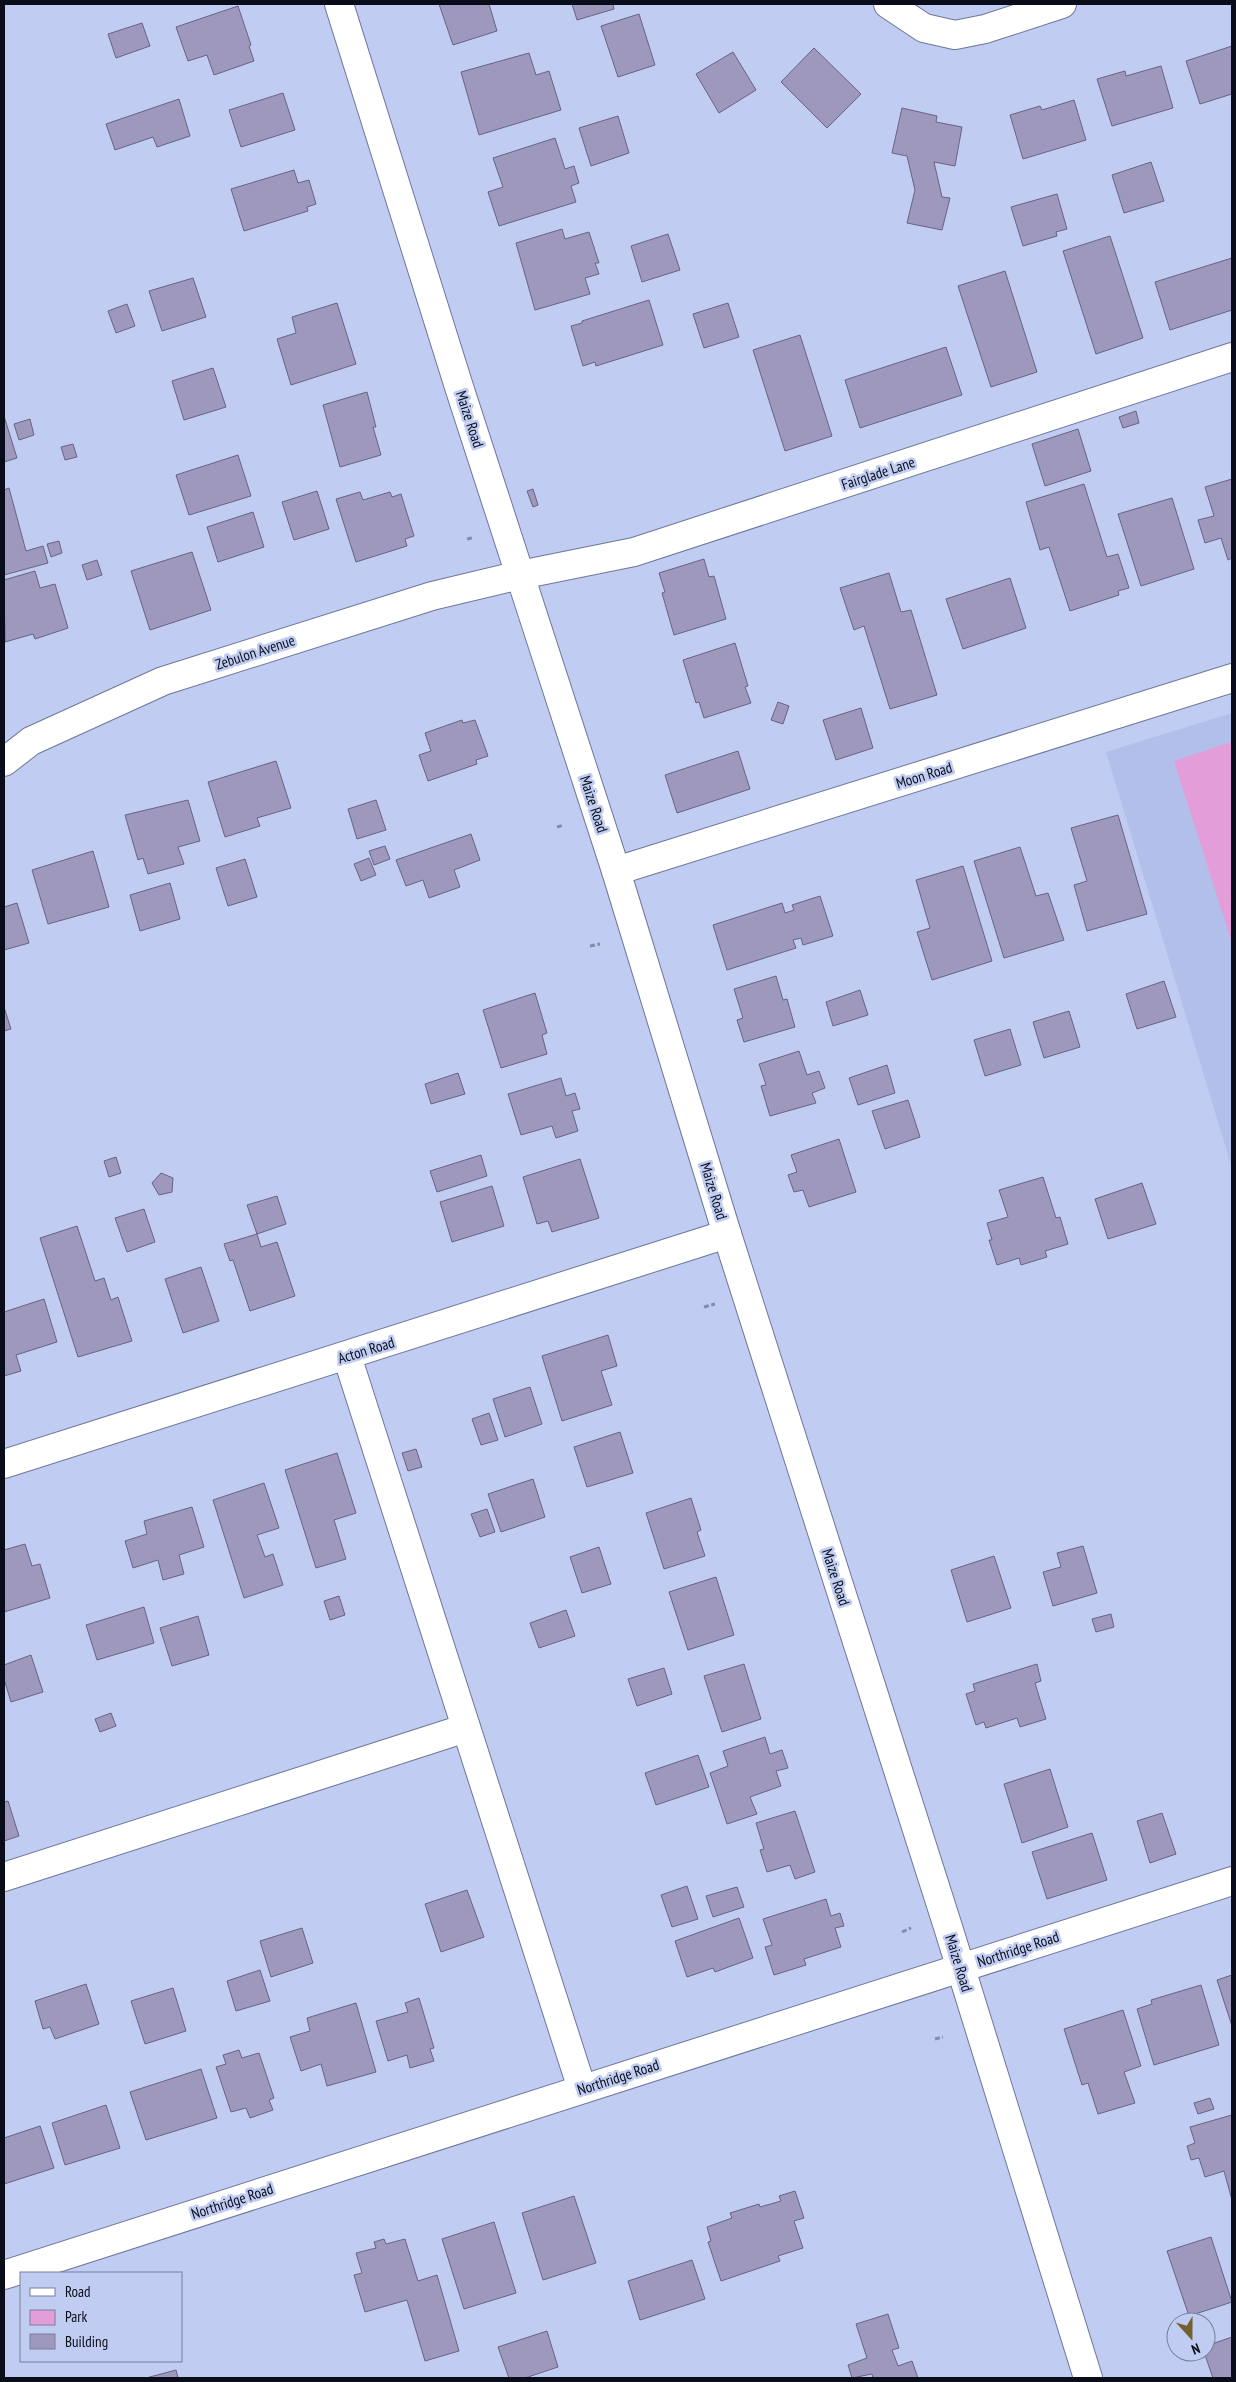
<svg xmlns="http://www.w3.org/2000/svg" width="1236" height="2382" viewBox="0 0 1236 2382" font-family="'PT Sans Narrow',sans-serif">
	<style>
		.built { fill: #b2bfea }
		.green { fill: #e39ed9 }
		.building { fill: #9d98bc; stroke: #686385 }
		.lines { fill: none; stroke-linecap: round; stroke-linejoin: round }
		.minor-casing { stroke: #6d7799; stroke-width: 30 }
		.path { stroke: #838daa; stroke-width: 3; stroke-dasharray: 5 2.5; stroke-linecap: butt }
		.minor { stroke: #fff; stroke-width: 28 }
		.labels { text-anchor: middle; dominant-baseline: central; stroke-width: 5; stroke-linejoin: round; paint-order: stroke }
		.street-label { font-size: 15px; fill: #090d19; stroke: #c0ccf1 }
	</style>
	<rect width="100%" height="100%" fill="#c0ccf1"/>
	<path class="built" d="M1232 713V1168L1106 752Z"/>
	<path class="green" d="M1232 742V943L1174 761Z"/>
	<g class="building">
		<path d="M439 4H489L497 31 453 45Z"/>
		<path d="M572 4H613L614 9 577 20Z"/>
		<path d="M238 6 251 45 249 46 254 61 214 75 207 55 188 61 176 27Z"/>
		<path d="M639 14 655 65 618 77 601 26Z"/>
		<path d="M142 23 150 46 116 58 108 34Z"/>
		<path d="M1232 46V94L1200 104 1186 61Z"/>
		<path d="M814 48 861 94 827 128 781 82Z"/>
		<path d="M733 52 756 90 719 113 696 74Z"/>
		<path d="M529 53 536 75 549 71 561 110 479 135 461 72Z"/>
		<path d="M1161 66 1173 108 1112 126 1097 79 1125 71 1126 76Z"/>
		<path d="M283 93 295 130 241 147 229 110Z"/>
		<path d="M179 99 190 136 157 147 153 137 115 150 106 124Z"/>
		<path d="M1074 100 1086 140 1023 159 1010 115 1040 106 1042 110Z"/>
		<path d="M902 108 937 116 936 122 962 127 955 166 934 162 942 197 950 198 942 230 907 223 915 190 907 156 892 153Z"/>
		<path d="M618 116 629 153 591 166 579 128Z"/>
		<path d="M555 138 565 169 574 166 579 183 571 186 576 202 499 226 488 192 503 187 493 158Z"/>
		<path d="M1151 162 1164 201 1124 213 1112 175Z"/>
		<path d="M294 170 298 183 309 180 316 204 307 207 308 211 244 231 231 189Z"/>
		<path d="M1057 194 1067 229 1056 232 1057 236 1023 246 1011 207Z"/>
		<path d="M562 229 565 239 589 232 599 263H595L599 274 585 278 590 294 535 310 516 243Z"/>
		<path d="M668 234 680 270 642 282 631 246Z"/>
		<path d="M1110 236 1143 338 1096 354 1063 251Z"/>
		<path d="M1232 258V310L1170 330 1155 282Z"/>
		<path d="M1005 271 1037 372 991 387 958 286Z"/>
		<path d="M193 278 206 317 162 331 149 291Z"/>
		<path d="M649 300 663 345 596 366 595 362 583 366 571 326 582 323V321Z"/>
		<path d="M337 303 356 364 291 385 277 339 296 333 292 317Z"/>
		<path d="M728 303 739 337 704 348 693 314Z"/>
		<path d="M127 304 135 326 116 333 108 311Z"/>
		<path d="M800 335 832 436 785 451 753 350Z"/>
		<path d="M946 347 962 395 860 428 845 380Z"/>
		<path d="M213 368 226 407 184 420 172 381Z"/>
		<path d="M367 392 376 427H373L381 455 340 467 323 405Z"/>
		<path d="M1136 411 1139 423 1123 428 1119 417Z"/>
		<path d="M4 416 17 458 4 462Z"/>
		<path d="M30 419 34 435 19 440 14 424Z"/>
		<path d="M1078 429 1091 471 1045 486 1032 444Z"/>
		<path d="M73 444 77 457 65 460 61 447Z"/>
		<path d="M238 455 251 496 189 515 176 475Z"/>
		<path d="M1232 479V558L1228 560 1221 538 1205 543 1198 520 1214 516 1205 487Z"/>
		<path d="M1084 484 1107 557 1118 554 1129 588 1118 591 1119 595 1070 611 1049 547 1040 550 1026 502Z"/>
		<path d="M9 488 26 551 43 546 48 563 4 575V490Z"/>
		<path d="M533 489 538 505 533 507 527 491Z"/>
		<path d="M317 491 329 529 294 540 282 502Z"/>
		<path d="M360 492 363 500 390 492 392 497 401 494 414 536 405 539 407 546 356 562 336 499Z"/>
		<path d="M1172 498 1194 569 1141 586 1118 514Z"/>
		<path d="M253 512 264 547 218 562 207 527Z"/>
		<path d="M59 541 62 553 51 557 47 544Z"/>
		<path d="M192 552 211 610 150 630 131 571Z"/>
		<path d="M704 559 709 577 714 576 726 619 674 635 662 593 665 592 659 573Z"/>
		<path d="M97 560 102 575 87 580 82 565Z"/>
		<path d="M35 571 40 588 55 584 68 628 35 639 33 634 5 642 4 580Z"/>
		<path d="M889 573 901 612 911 610 937 695 890 709 864 626 854 630 840 588Z"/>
		<path d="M1010 578 1026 628 963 649 946 599Z"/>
		<path d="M735 643 748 686 745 687 751 703 704 718 699 702 696 703 683 660Z"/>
		<path d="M778 702 789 706 783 724 771 720Z"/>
		<path d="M861 708 873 748 836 760 823 720Z"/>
		<path d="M462 720 463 723 475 720 488 756 476 760 477 764 428 781 419 755 431 751 425 733Z"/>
		<path d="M738 751 750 789 677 813 665 775Z"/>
		<path d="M276 761 291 808 257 818 260 826 225 837 208 782Z"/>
		<path d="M188 800 200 841 178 847 184 864 148 874 143 858 138 860 125 815Z"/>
		<path d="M376 800 386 830 357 839 348 809Z"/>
		<path d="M1118 815 1147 914 1087 931 1074 885 1087 881 1071 828Z"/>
		<path d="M471 834 480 860 454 870 460 887 429 898 423 880 406 886 396 860Z"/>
		<path d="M385 846 390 859 374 865 369 851Z"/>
		<path d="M1020 847 1036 896 1048 893 1064 940 1004 958 974 861Z"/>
		<path d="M93 851 109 907 48 924 32 870Z"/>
		<path d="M369 858 376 875 361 881 354 864Z"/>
		<path d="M245 859 257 897 228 906 216 868Z"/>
		<path d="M963 866 992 961 932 980 917 932 930 928 916 880Z"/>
		<path d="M170 883 180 919 140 931 130 895Z"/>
		<path d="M820 896 833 936 803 945 801 938 793 940 796 948 727 970 713 925 782 903 785 913 794 910 792 905Z"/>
		<path d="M17 903 29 943 4 950V907Z"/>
		<path d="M776 976 783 1000 787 999 795 1027 744 1042 737 1020 743 1018 734 989Z"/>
		<path d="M1164 981 1176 1017 1137 1029 1126 994Z"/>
		<path d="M860 990 868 1015 833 1026 826 1002Z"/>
		<path d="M535 993 547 1033 542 1035 547 1054 501 1068 483 1010Z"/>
		<path d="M4 1007 11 1029 4 1031Z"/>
		<path d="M1069 1011 1080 1047 1044 1058 1033 1022Z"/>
		<path d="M1010 1029 1021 1065 985 1076 974 1040Z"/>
		<path d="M799 1051 807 1075 819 1071 825 1088 812 1093 816 1103 770 1116 761 1086 766 1085 759 1064Z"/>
		<path d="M887 1065 895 1093 858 1105 849 1078Z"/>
		<path d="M458 1073 465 1094 431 1104 425 1084Z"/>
		<path d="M561 1078 566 1096 575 1093 580 1109 572 1111 578 1131 556 1138 552 1126 521 1135 508 1094Z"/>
		<path d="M908 1100 920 1137 885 1149 872 1111Z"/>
		<path d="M839 1139 856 1192 809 1207 803 1190 794 1192 788 1175 797 1172 791 1155Z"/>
		<path d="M481 1155 487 1176 437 1192 430 1171Z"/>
		<path d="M116 1157 121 1173 109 1177 104 1161Z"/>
		<path d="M580 1159 599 1218 552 1232 548 1221 537 1224 523 1177Z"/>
		<path d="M161 1173 173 1178 172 1192 159 1195 152 1183Z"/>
		<path d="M1043 1177 1056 1218 1060 1217 1068 1244 1045 1251 1047 1257 1021 1265 1019 1258 997 1265 989 1240H992L987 1223 1008 1217 999 1190Z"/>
		<path d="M1142 1183 1156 1224 1108 1239 1095 1199Z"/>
		<path d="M492 1186 504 1226 452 1242 440 1202Z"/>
		<path d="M277 1196 286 1224 257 1234 247 1205Z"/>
		<path d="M144 1209 155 1242 127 1252 115 1218Z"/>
		<path d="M77 1226 95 1281 104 1278 111 1300 118 1297 132 1341 78 1357 40 1238Z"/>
		<path d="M257 1234 261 1247 277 1242 295 1296 250 1311 233 1260 230 1261 224 1244Z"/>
		<path d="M201 1267 219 1321 183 1333 165 1279Z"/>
		<path d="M44 1299 57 1342 16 1355 21 1371 4 1376V1312Z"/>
		<path d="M608 1335 617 1366 601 1371 612 1405 562 1421 542 1356Z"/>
		<path d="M530 1387 542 1424 505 1437 493 1399Z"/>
		<path d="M489 1413 498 1440 481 1445 472 1419Z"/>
		<path d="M620 1432 633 1473 587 1487 574 1447Z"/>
		<path d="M416 1449 422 1467 408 1471 402 1453Z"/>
		<path d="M337 1453 356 1513 334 1520 346 1559 316 1568 285 1470Z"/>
		<path d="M533 1479 545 1517 501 1532 488 1494Z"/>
		<path d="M264 1483 279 1528 257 1535 265 1557 273 1554 283 1585 244 1598 213 1500Z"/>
		<path d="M691 1498 701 1530 697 1532 705 1556 664 1569 646 1513Z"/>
		<path d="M192 1507 204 1547 179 1555 184 1574 163 1580 158 1560 133 1568 125 1541 147 1534 144 1521Z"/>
		<path d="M487 1509 495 1532 480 1537 471 1514Z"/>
		<path d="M25 1544 32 1566 40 1564 50 1598 4 1612V1550Z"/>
		<path d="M1083 1546 1097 1593 1053 1606 1043 1572 1061 1567 1057 1553Z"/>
		<path d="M599 1547 611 1584 582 1593 570 1557Z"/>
		<path d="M994 1556 1011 1608 967 1622 951 1570Z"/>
		<path d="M716 1577 734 1635 688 1650 669 1592Z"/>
		<path d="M339 1596 345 1615 330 1620 324 1601Z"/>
		<path d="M144 1607 154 1643 97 1660 86 1625Z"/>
		<path d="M566 1610 575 1636 539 1648 530 1623Z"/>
		<path d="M1111 1614 1114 1627 1096 1632 1092 1619Z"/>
		<path d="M198 1616 209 1655 172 1666 160 1628Z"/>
		<path d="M31 1655 43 1692 11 1702 4 1679V1665Z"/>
		<path d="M744 1664 761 1719 722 1732 704 1676Z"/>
		<path d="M1037 1664 1041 1681 1035 1683 1046 1719 1020 1727 1017 1718 986 1728 984 1722 976 1725 966 1694 975 1691 973 1684Z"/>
		<path d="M664 1668 672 1694 637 1706 628 1679Z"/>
		<path d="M111 1713 116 1726 100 1732 95 1719Z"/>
		<path d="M765 1737 770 1754 782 1750 788 1768 776 1771 781 1786 750 1797 757 1814 727 1824 710 1773 728 1766 723 1751Z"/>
		<path d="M698 1755 709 1787 656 1805 645 1773Z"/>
		<path d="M1050 1769 1068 1827 1022 1843 1004 1784Z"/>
		<path d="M8 1801 19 1836 4 1841V1802Z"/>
		<path d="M795 1811 815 1872 795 1879 790 1865 767 1872 760 1850 764 1849 756 1823Z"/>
		<path d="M1162 1813 1176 1854 1150 1863 1137 1821Z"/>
		<path d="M1092 1833 1107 1880 1047 1899 1032 1852Z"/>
		<path d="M687 1886 698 1919 672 1927 661 1895Z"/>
		<path d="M737 1887 744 1907 713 1917 706 1896Z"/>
		<path d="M467 1890 484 1937 441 1952 425 1904Z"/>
		<path d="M826 1899 831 1916 840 1913 844 1926 835 1928 841 1947 804 1959 806 1965 774 1975 765 1947 772 1945 763 1919Z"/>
		<path d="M739 1918 753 1958 715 1972 713 1968 687 1977 675 1941Z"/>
		<path d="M302 1928 313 1963 271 1977 260 1941Z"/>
		<path d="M260 1970 270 2001 236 2011 227 1981Z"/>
		<path d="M1232 1975V2026L1217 1980Z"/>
		<path d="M86 1984 99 2024 55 2039 50 2027 43 2029 35 2001Z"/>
		<path d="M1201 1985 1219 2045 1154 2065 1137 2009 1152 2004 1151 2000Z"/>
		<path d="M173 1988 186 2031 145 2044 131 2001Z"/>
		<path d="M419 1998 434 2048 430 2049 434 2061 410 2068 407 2055 388 2061 376 2021 408 2012 405 2003Z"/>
		<path d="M356 2003 376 2072 327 2086 321 2064 301 2071 290 2037 310 2031 307 2018Z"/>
		<path d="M1123 2010 1141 2066 1124 2072 1135 2103 1098 2114 1088 2083 1082 2085 1064 2029Z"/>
		<path d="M239 2050 242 2058 259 2053 274 2098 269 2100 273 2110 250 2118 246 2108 231 2112 216 2067 226 2064 223 2055Z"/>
		<path d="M201 2069 217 2118 146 2140 130 2092Z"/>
		<path d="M1210 2098 1214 2109 1198 2114 1194 2103Z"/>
		<path d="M106 2105 120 2148 65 2165 52 2123Z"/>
		<path d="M1232 2115V2200L1224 2171 1205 2177 1199 2158 1191 2160 1187 2146 1195 2143 1190 2127Z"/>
		<path d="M40 2126 54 2168 4 2184V2138Z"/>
		<path d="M795 2191 804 2218 794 2221 803 2248 778 2256 780 2261 721 2281 708 2242 711 2241 707 2227 732 2218 730 2213 759 2204 760 2207 781 2201 779 2196Z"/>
		<path d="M574 2196 596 2263 543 2280 522 2213Z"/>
		<path d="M494 2222 516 2293 464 2309 442 2239Z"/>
		<path d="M1211 2237 1232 2302 1189 2316 1167 2251Z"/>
		<path d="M384 2239 386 2244 405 2239 418 2281 437 2275 459 2351 425 2361 407 2300 365 2312 354 2275 362 2273 356 2253 376 2248 374 2242Z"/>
		<path d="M692 2260 705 2299 640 2320 628 2281Z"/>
		<path d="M888 2314 899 2348 892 2350 898 2366 912 2361 918 2378H873L872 2374 852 2378 848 2365 867 2358 856 2324Z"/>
		<path d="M547 2331 558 2367 525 2378H509L498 2347Z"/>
		<path d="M1232 2337V2378H1213L1204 2352H1206V2346Z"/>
		<path d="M176 2370 178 2378H146Z"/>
	</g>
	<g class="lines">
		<g class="minor-casing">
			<g id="minor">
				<path d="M339 4 460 390 616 871 727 1234 948 1927 1088 2378"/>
				<path d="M888 4 924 28 955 35 985 29 1062 4"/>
				<path d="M4 762 31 741 163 681 432 596 520 575 634 552 1232 357"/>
				<path d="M616 871 1232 678"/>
				<path d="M347 1356 582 2089"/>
				<path d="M4 1464 727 1234"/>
				<path d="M4 1877 466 1728"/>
				<path d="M4 2275 1232 1881"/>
			</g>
		</g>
		<g class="path">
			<path d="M467 539 472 538"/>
			<path d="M557 827 564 825"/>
			<path d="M590 946 600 944"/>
			<path d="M704 1307 715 1304"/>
			<path d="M902 1932 911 1928"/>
			<path d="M935 2039 943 2037"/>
		</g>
		<use href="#minor" class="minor"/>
	</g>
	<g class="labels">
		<g class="street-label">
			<text transform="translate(470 419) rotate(72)">Maize Road</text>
			<text transform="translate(878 473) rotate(-18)">Fairglade Lane</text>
			<text transform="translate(255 652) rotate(-18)">Zebulon Avenue</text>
			<text transform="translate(924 775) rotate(-17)">Moon Road</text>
			<text transform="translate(594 804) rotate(72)">Maize Road</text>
			<text transform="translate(714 1191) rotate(73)">Maize Road</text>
			<text transform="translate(366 1350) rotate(-17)">Acton Road</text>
			<text transform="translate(836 1577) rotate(72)">Maize Road</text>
			<text transform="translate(1018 1949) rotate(-18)">Northridge Road</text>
			<text transform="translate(959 1963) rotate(73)">Maize Road</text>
			<text transform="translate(618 2077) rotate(-18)">Northridge Road</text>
			<text transform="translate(232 2201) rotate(-18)">Northridge Road</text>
		</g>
	</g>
	<rect width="1236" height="2382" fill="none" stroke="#090d19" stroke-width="10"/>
	<rect x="20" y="2272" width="162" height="90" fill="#c0ccf1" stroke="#77809b"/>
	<rect x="30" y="2288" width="25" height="8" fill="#ffffff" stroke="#77809b"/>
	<text x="65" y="2297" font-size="15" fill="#090d19">Road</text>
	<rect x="30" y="2310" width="25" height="15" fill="#e39ed9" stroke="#77809b"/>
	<text x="65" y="2322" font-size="15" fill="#090d19">Park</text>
	<rect x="30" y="2334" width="25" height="15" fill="#9d98bc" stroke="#77809b"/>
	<text x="65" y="2347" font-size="15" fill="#090d19">Building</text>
	<g transform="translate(1191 2337) rotate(159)"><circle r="24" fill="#c0ccf1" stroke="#77809b"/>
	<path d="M0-4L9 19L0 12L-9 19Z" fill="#736230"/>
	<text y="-8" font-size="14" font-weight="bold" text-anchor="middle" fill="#090d19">N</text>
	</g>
</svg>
